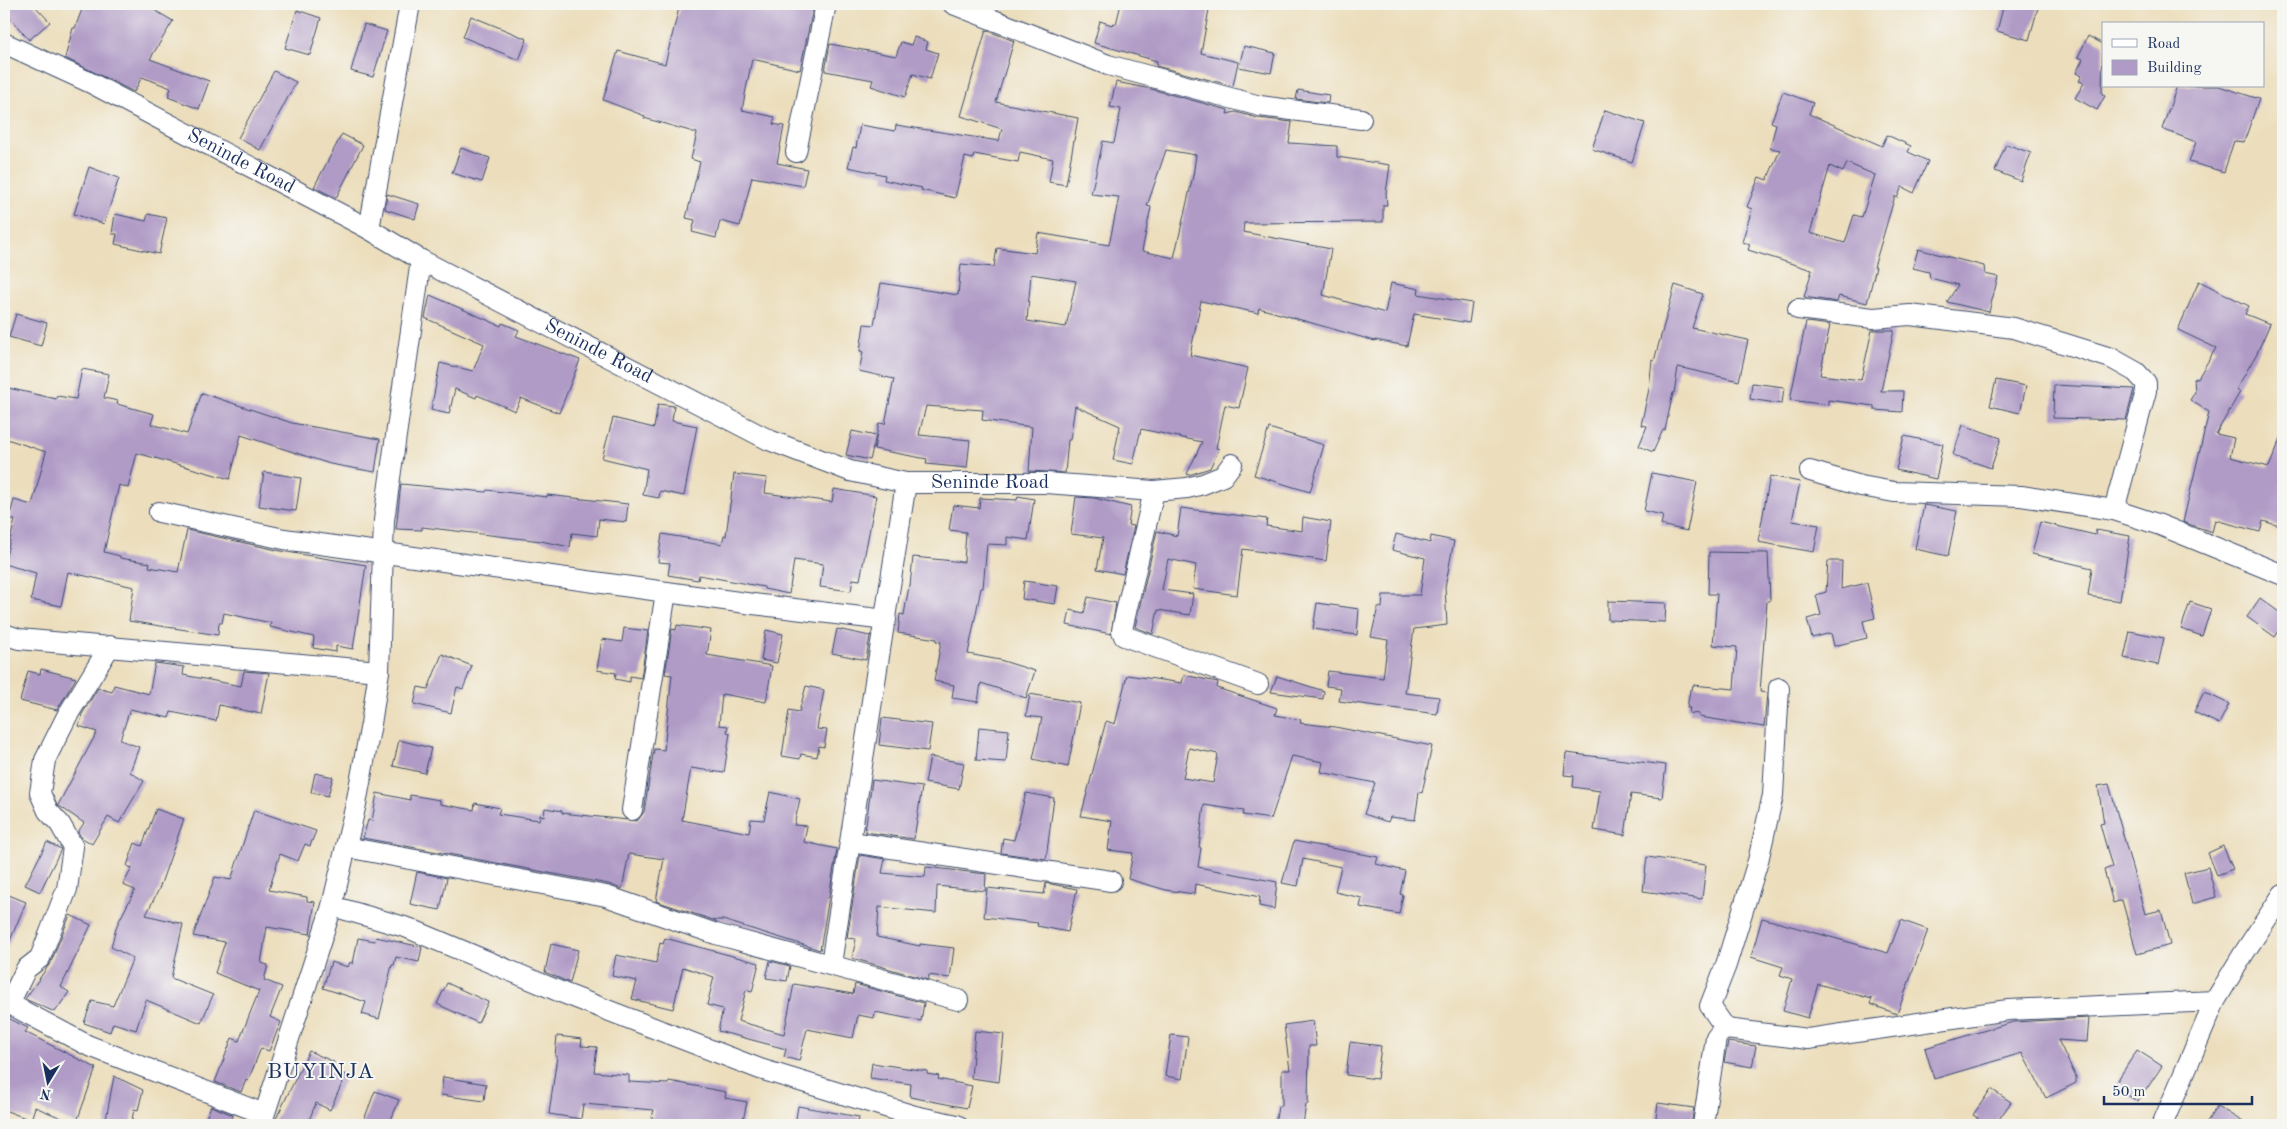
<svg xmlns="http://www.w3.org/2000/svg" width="2287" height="1129" viewBox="0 0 2287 1129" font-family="'Old Standard TT',serif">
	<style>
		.building { fill: #b09bc6; fill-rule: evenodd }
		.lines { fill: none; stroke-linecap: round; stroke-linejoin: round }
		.minor-casing { stroke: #3a496c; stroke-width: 22 }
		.minor { stroke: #fff; stroke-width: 20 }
		.labels { text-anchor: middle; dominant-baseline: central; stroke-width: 4; stroke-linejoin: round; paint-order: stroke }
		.street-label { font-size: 20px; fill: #1b2f5e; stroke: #f6f6f2 }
		.quarter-label { font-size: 22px; letter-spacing: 1px; fill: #1b2f5e; stroke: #f6f6f2 }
	</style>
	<rect width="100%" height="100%" fill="#f6f6f2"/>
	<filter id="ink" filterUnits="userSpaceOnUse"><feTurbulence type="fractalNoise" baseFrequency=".02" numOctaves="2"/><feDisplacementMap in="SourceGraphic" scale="10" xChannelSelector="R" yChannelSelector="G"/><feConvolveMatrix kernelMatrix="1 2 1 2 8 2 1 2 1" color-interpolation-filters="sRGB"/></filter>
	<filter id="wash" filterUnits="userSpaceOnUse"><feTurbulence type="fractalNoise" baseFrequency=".0096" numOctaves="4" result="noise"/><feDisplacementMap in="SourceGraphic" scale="20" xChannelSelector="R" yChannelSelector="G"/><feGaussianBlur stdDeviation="1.12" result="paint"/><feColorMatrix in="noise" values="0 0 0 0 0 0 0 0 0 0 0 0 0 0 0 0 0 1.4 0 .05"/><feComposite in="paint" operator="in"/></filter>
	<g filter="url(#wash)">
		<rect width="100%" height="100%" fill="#ecdebc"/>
		<g id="blocks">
			<g class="building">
				<path d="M4 4H33L50 22 29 40 4 11Z"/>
				<path d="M84 4H144L173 21 150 59 209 81 199 109 168 97 171 88 142 77 134 92 65 58 73 28H75Z"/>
				<path d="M680 4H814L800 70 752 59 742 110 775 117 773 124 784 126 777 163 807 169 803 186 752 177 740 226 720 221 716 238 692 232 695 220 686 218 700 162 691 159 697 133 644 118 645 116 603 100 618 51 665 64Z"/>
				<path d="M1121 4H1210L1201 53 1238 62 1233 86 1156 66 1157 61 1094 43 1100 21 1112 25 1113 23 1116 24Z"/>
				<path d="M2004 4H2039L2029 40 1997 31Z"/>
				<path d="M297 10 321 18 310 55 285 48Z"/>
				<path d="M471 16 527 39 519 60 463 37Z"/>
				<path d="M364 24 387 31 373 77 351 71Z"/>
				<path d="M986 30 1014 41 996 102 1078 118 1066 185 1049 182 1053 159 1020 152 1018 162 974 154 973 159 965 157 955 198 921 190 922 188 884 180 885 175 848 167 853 147 856 148 860 125 895 131 896 125 999 141 1002 129 961 116Z"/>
				<path d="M2088 36 2103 44 2102 94 2105 96 2097 110 2075 98 2084 83 2079 81 2082 76 2076 73 2083 59 2078 57Z"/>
				<path d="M914 37 928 42 926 49 938 53 930 79 913 74 905 97 871 86 873 80 825 71 830 44 896 56 901 42 911 45Z"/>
				<path d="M1244 46 1275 53 1271 73 1239 67Z"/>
				<path d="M274 71 296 82 260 150 238 138Z"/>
				<path d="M1116 82 1151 89 1228 110 1227 114 1236 112 1258 118 1292 122 1289 143 1337 146V157L1390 165 1386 193 1387 205H1383V222L1244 223 1243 232 1331 249 1323 295 1385 313 1391 283 1419 289 1418 294 1472 303 1469 323 1414 314 1407 346 1375 340V341L1259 308 1258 313 1201 301 1190 355 1248 368 1239 408 1225 405 1216 448 1219 449 1210 468 1189 475 1187 474 1202 442 1141 429 1133 464 1113 460 1120 426 1075 406 1070 440H1068L1065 473 1029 471 1032 427 982 420 983 410 926 406 919 435 970 440 967 468 926 464 927 459 874 449 879 423 885 424 894 379 859 371 863 352 860 351 864 324 874 325 881 283 958 295 961 264 994 267 997 248 1035 253 1038 233 1109 245 1119 197 1091 194 1103 141 1114 143 1121 109 1110 107ZM1166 150 1196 155 1193 176 1174 258 1142 251 1151 207 1147 206ZM1031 274 1076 281 1066 327 1027 321Z"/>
				<path d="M2177 86H2219L2259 99 2244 142 2234 141 2224 172 2189 162 2196 142 2162 129Z"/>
				<path d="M1298 90 1329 95 1328 103 1296 99Z"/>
				<path d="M1783 92 1813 103 1809 114 1882 146 1887 135 1911 146 1908 152 1928 161 1914 193 1902 187 1897 198 1895 196 1874 267H1876L1867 303 1839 296 1837 302 1804 297 1812 270 1748 250 1750 244 1742 242 1752 209 1747 207 1759 177 1767 180 1780 150 1770 148 1776 124 1771 122ZM1847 163 1875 175 1862 217 1854 215 1845 243 1810 233 1830 166 1843 172Z"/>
				<path d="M1605 110 1645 123 1632 162 1592 149Z"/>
				<path d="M342 134 363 145 336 198 314 187Z"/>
				<path d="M2006 144 2031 153 2021 181 1995 171Z"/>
				<path d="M461 148 490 158 482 182 452 173Z"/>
				<path d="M89 167 119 178 104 224 74 214Z"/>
				<path d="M387 194 419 204 415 219 385 209Z"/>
				<path d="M115 214 146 221 148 214 167 218 159 254 115 244 117 234H112Z"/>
				<path d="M1918 249 1984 266 1985 274 1998 277 1989 312 1947 302 1958 285 1930 278 1929 272 1913 268Z"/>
				<path d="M2199 281 2249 306 2245 314 2270 324 2257 353 2236 390 2240 392 2216 434 2234 438 2230 457 2269 467 2283 433V527L2263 521 2260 532 2215 520 2212 532 2183 522 2209 412 2190 400 2195 392 2194 379 2198 378 2216 348 2178 330Z"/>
				<path d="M1675 285 1703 294 1692 328 1748 340 1739 381 1678 367 1674 393H1673L1665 430H1663L1653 452 1639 446 1647 426 1641 425 1649 389 1652 360 1654 361Z"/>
				<path d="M430 295 501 326 502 323 519 330 516 336 580 360 559 413 521 398 515 411 477 395 476 398 455 389 449 414 431 410 440 363 473 371 484 344 425 318Z"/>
				<path d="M16 314 47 323 41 346 9 337Z"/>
				<path d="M1806 322 1830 325 1820 375 1861 380 1872 330H1894L1881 391H1903L1902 412 1874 410V406L1828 400V405L1790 400Z"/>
				<path d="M82 369 109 374 104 398 118 401 117 404 154 414 151 424 187 434 202 393 292 423 380 439 375 472 330 464 241 435 230 479 137 453 128 488 119 485 104 552 120 556V558L150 563 149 567 178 572 187 530 281 551 366 565 353 649 336 646V652L313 648 314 637 270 627 271 623 224 613 222 623H219L218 635 129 621 134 587 68 572 61 606 31 600 36 573 4 564 15 520 9 519 14 500 32 505 46 452 4 438V387L56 399 57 396 76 399Z"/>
				<path d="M1996 380 2026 386 2020 413 1990 406Z"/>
				<path d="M1752 383 1784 387 1782 404 1750 399Z"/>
				<path d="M2054 385 2134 389 2126 420 2053 418Z"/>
				<path d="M658 404 674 406 672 421 697 426 684 496 660 491 659 498 643 495 647 469 602 458 613 418 654 428Z"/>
				<path d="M1963 425 2001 438 1991 468 1953 455Z"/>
				<path d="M1269 428 1324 445 1310 492 1254 475Z"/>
				<path d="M852 431 876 436 870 460 846 455Z"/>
				<path d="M1904 436 1943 444 1936 479 1896 470Z"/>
				<path d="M264 472 301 478 296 511 259 506Z"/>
				<path d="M1652 473 1697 482 1687 531 1661 525 1663 515 1644 511Z"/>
				<path d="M734 474 767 478 765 493 832 502 834 489 876 496 860 580 853 579 851 591 820 587 823 564 794 560 789 594 764 589V587L699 575 698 580 668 575 670 563 658 562 662 534 722 544 724 535 726 536Z"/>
				<path d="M1770 476 1800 482 1792 521 1819 525 1814 552 1758 542Z"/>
				<path d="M401 484 486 492 487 490 547 497V495L628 504 626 522 599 519 597 536 572 533 570 547 541 541 422 527V530L396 529Z"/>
				<path d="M1018 496 1034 499 1028 540 1007 537V545L987 544 983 588H981L968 654 1000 660 1035 671 1026 698 981 683 978 702 952 698 954 685 934 681 941 642 936 641 937 639 898 633 900 614 904 615 909 586H910L913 557 964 562 966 532 949 530 953 505 979 508 980 498 1017 500Z"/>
				<path d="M1076 497 1094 498 1131 507 1128 525 1134 526 1123 574 1097 569 1103 538 1071 534Z"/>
				<path d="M1924 505 1957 511 1948 556 1915 549Z"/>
				<path d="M1181 508 1267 519 1266 526 1302 531 1303 517 1331 522 1326 561 1243 549 1237 595 1193 589 1196 565 1168 559 1162 590 1193 594 1190 615 1158 610 1153 634 1135 627 1157 531 1177 536Z"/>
				<path d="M2040 522 2095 535 2096 530 2130 536 2120 601 2088 596 2092 568 2032 554Z"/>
				<path d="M1396 534 1430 543 1431 536 1454 541 1445 587 1447 625 1414 629 1405 693 1439 697 1437 714 1339 701 1341 688 1326 686 1328 671 1383 678 1388 640 1371 637 1378 607 1382 608 1383 595H1420L1425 558 1392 550Z"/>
				<path d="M1709 552 1768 553 1770 601H1767L1760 692 1767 693 1764 727 1699 717V714L1689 713 1690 708H1687L1690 690H1692L1693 685 1734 689 1737 647 1713 645 1717 594H1708Z"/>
				<path d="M1828 561H1842L1841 589 1867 583 1875 618 1863 621 1867 638 1834 646 1831 633 1812 638 1807 619 1821 615 1816 595 1826 592Z"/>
				<path d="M1024 581 1058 586 1055 604 1022 599Z"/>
				<path d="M1088 597 1116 603 1111 634 1067 625 1070 610 1084 613Z"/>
				<path d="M2260 598 2283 615V625L2275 637 2247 617Z"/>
				<path d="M1608 601 1666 603 1665 622 1608 620Z"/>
				<path d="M2190 602 2211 609 2202 636 2181 629Z"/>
				<path d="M1317 603 1359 609 1357 635 1313 629Z"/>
				<path d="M677 625 711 630 707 655 772 666 766 702 722 694 719 725 728 726 727 732 730 733 724 773 691 768 682 820 749 833 751 819 764 820 770 792 800 799 794 825 807 826 804 842 837 849 820 950 723 920H717L716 921 656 901 664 859 629 854 622 889 608 884 363 838 368 820 372 821 377 793 410 800V795L440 800V804L474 810 475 803 500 808 498 814 539 820 540 815 544 816 545 808 562 811V813L637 821 644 812 654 749 664 750 672 675 665 674 672 629 676 630Z"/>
				<path d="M624 628 648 631 641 678 630 676V682L615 679 616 673 597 670 602 639 622 642Z"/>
				<path d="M837 629 870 636 866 660 832 653Z"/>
				<path d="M766 630 783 634 777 663 761 660Z"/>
				<path d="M2130 631 2164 638 2158 665 2124 658Z"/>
				<path d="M442 654 472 666 463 689 457 687 451 713 414 704 418 687 428 689Z"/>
				<path d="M155 663 184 667 183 675 241 686 244 671 269 673 261 714 219 705 216 721 171 712 169 718 130 709 120 740 139 747 130 772 144 781 119 823 108 817 92 844 81 837 78 832 84 823 58 805 97 732 79 726 82 717 81 716 98 688 112 692 114 685 149 694Z"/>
				<path d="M41 669 76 678 57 710 20 701 28 671 40 674Z"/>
				<path d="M1127 675 1182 683 1184 675 1218 682 1217 688 1277 708 1275 715 1301 720 1300 723 1335 727 1432 746 1422 793 1419 792 1415 820 1390 817 1388 822 1364 814 1375 783 1321 772 1323 762 1292 756 1271 819 1243 815 1244 811 1204 805 1199 847 1201 848 1198 867 1277 882 1274 909 1259 906 1260 897 1195 884 1194 894 1166 890 1128 879 1133 853 1108 850 1112 821 1081 816 1106 721 1115 724ZM1189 748 1218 754 1213 783 1183 778Z"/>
				<path d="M1277 676 1324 691 1323 699 1271 692Z"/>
				<path d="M806 686 824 690 817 729 827 730 824 747 819 746 817 757 801 754 800 759 782 756 789 710 799 712Z"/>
				<path d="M2204 692 2229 704 2219 724 2194 712Z"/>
				<path d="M1030 694 1080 703 1068 767 1033 759 1042 718 1026 716Z"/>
				<path d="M882 718 932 724 928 751 879 745Z"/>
				<path d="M979 727 1009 730 1006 762 976 760Z"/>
				<path d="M399 740 431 748 425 773 393 766Z"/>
				<path d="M1566 753 1666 765 1662 798 1631 794 1625 835 1594 830 1600 791 1573 787 1574 776 1564 775Z"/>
				<path d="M930 757 964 763 959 789 925 783Z"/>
				<path d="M315 773 333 777 328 796 311 792Z"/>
				<path d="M872 780 922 787 914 839 865 832Z"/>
				<path d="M2109 784 2145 914 2161 910 2170 945 2137 954 2122 900 2113 903 2104 870 2112 867 2100 824 2104 823 2098 786Z"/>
				<path d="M1026 793 1054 798 1046 859 1001 853 1003 838 1014 840Z"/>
				<path d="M156 809 184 819 159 889 146 915 183 924 171 978 213 995 201 1023 146 1000 136 1030 113 1023 110 1032 84 1023 92 1001 113 1006 133 958 111 947 117 925 135 890 123 885 132 868 127 866 135 843 142 846Z"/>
				<path d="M254 810 316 831 310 846 305 844 298 861 280 854 269 890 307 897V901L315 902 310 934 267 927 261 963 268 965 264 980 282 987 270 1017 281 1022 269 1051 261 1048 248 1081 246 1080 241 1092 215 1082 232 1038 239 1041 259 991 215 973 225 942 193 936 215 877 231 880Z"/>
				<path d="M1294 841 1378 857 1376 864 1405 871 1400 894 1403 895 1399 914 1360 907 1362 898 1335 892 1341 867 1303 859 1298 886 1282 883Z"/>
				<path d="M47 842 61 849 40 892 25 885Z"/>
				<path d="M2223 846 2233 869 2217 875 2208 853Z"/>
				<path d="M860 855 885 859 882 873 925 877 926 867 986 874 985 891 937 886 936 913 879 907 877 937 920 946V944L954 948 950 978 929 975 928 980 852 958 856 939 847 938Z"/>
				<path d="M1647 857 1706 865 1702 899 1643 891Z"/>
				<path d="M2208 867 2216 897 2192 904 2184 873Z"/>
				<path d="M417 872 447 878 440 910 410 904Z"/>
				<path d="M1046 883 1077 889 1068 932 1037 926 1038 923 984 917 987 888 1044 894Z"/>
				<path d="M4 893 26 902 4 955Z"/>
				<path d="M70 915 91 925 61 987 69 992 55 1012 25 999 51 962Z"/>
				<path d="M1762 918 1888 953 1901 920 1928 930 1897 1014 1870 1004 1872 999 1818 984 1808 1018 1783 1011 1792 979 1780 975 1783 967 1751 957Z"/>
				<path d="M376 937 422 947 419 962 396 957 394 965H392L379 1019 362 1014 366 1002 323 988 331 962 348 967 350 962 353 964 358 938 375 941Z"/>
				<path d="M665 938 759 963 752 992 746 990 738 1021 784 1034 794 984 853 994 855 984 924 1003 921 1021 875 1012 874 1018 858 1015 853 1038 807 1029 799 1061 784 1057 786 1049 718 1031 723 1009 707 1005 714 977 683 967 673 1009 632 999 637 981 612 976 616 955 656 963 660 943 663 944Z"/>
				<path d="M551 944 578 950 570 983 545 972Z"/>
				<path d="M770 961 790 966 787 981 766 978Z"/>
				<path d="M447 983 488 1002 478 1023 437 1004Z"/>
				<path d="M4 1016 28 1028 25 1032 96 1068 76 1124 35 1107 31 1120 4 1110Z"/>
				<path d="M2089 1018 2087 1042 2058 1040 2076 1077V1083L2046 1098 2022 1053 1934 1079 1925 1048 2013 1022Z"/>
				<path d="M1313 1021 1316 1046H1309L1308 1104H1306L1303 1125H1275L1278 1106H1282V1070H1290L1284 1025Z"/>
				<path d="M975 1031 1004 1034 999 1082 971 1078Z"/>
				<path d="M1171 1035 1188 1037 1182 1079 1165 1076Z"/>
				<path d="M557 1036 582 1039 581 1046 597 1047 594 1072 629 1075V1082L668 1084 669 1081 726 1092 725 1098 747 1102 742 1125H650L654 1110 583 1104 581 1119 549 1114 557 1056H555Z"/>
				<path d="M1350 1042 1381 1046 1377 1079 1346 1075Z"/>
				<path d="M1728 1042 1756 1046 1752 1067 1724 1062Z"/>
				<path d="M2137 1050 2162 1066 2138 1102 2114 1086Z"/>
				<path d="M309 1051 334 1062 331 1068 346 1075 330 1110 316 1103 307 1125H273Z"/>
				<path d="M872 1063 927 1071V1074L939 1076 938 1079 972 1086 967 1108 910 1097 911 1084 870 1078Z"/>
				<path d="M114 1076 143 1090 138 1110 134 1109 131 1125H105Z"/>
				<path d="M443 1077 486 1084 484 1101 441 1095Z"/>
				<path d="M1991 1089 2011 1102 1995 1125H1973L1978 1118 1973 1115Z"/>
				<path d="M375 1091 399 1100 389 1125H362Z"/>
				<path d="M1658 1103 1694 1108 1691 1125H1655Z"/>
				<path d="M211 1106 233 1115 229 1125H203Z"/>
				<path d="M798 1106 859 1117 858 1125H795Z"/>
				<path d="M2217 1106 2248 1125H2205Z"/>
			</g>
		</g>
	</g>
	<g filter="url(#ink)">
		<use href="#blocks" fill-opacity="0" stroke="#3a496c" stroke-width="1"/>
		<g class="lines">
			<g class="minor-casing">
				<g id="minor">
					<path d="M953 4 1108 65 1260 106 1361 119"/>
					<path id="s1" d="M4 43 91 83 369 229 421 260 769 440 850 471 906 483H1046L1154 491 1187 488 1203 484 1223 476 1232 464"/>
					<path d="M796 152 826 4"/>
					<path d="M369 229 410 4"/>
					<path d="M1798 309 1873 318 1910 315 2014 328 2111 358 2136 372 2146 383V391L2114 510"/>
					<path d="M1810 471 1861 486 1894 492 2021 496 2114 510 2160 525 2283 575"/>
					<path d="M1154 491 1123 625 1122 631 1124 636 1258 684"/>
					<path d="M159 512 284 539 753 604 886 620"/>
					<path d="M4 634 19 639 379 671"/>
					<path d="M632 810 666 592"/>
					<path d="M851 842 1111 881"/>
					<path d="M346 847 606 896 716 934 958 1000"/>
					<path d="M332 906 408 928 563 993 760 1069 915 1116 957 1125"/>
					<path d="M831 964 906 483"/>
					<path d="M4 1001 87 1045 264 1114"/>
					<path d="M9 1004 26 969 40 958 67 889 73 847 60 824 48 811 40 793 45 760 67 716 110 646"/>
					<path d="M1726 1029 1710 1006 1726 965 1758 861 1773 795 1779 688"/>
					<path d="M261 1125 332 906 356 804 371 724 379 671 384 520 421 260"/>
					<path d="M1703 1125 1716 1038 1720 1033 1726 1029 1808 1039 2008 1010 2215 1001"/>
					<path d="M2162 1125 2215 1001 2244 953 2283 894"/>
				</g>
			</g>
			<use href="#minor" class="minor"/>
		</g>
	</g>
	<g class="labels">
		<g class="street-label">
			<text stroke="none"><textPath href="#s1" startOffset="265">Seninde Road</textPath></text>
			<text stroke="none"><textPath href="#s1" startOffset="670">Seninde Road</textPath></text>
			<text stroke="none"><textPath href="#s1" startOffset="1090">Seninde Road</textPath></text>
		</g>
		<g class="quarter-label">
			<text x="321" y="1072">BUYINJA</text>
		</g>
	</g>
	<rect width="2287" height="1129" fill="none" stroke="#f6f6f2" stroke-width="20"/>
	<rect x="2102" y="22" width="162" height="65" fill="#f6f6f2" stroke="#9ea6b7"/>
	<rect x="2112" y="39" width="25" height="8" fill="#ffffff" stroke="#9ea6b7"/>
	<text x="2147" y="48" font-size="15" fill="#1b2f5e">Road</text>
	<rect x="2112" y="60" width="25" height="15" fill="#b09bc6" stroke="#9ea6b7"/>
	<text x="2147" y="72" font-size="15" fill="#1b2f5e">Building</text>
	<g transform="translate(48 1082) rotate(190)" stroke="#f6f6f2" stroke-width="4" paint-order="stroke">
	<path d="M0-4L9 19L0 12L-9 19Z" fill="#1b2f5e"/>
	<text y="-8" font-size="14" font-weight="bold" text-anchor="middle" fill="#1b2f5e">N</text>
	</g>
	<path d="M2104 1096v8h148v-8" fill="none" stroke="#1b2f5e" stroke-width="2.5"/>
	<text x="2112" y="1096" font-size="15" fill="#1b2f5e" stroke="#f6f6f2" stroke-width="4" paint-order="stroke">50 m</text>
</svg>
